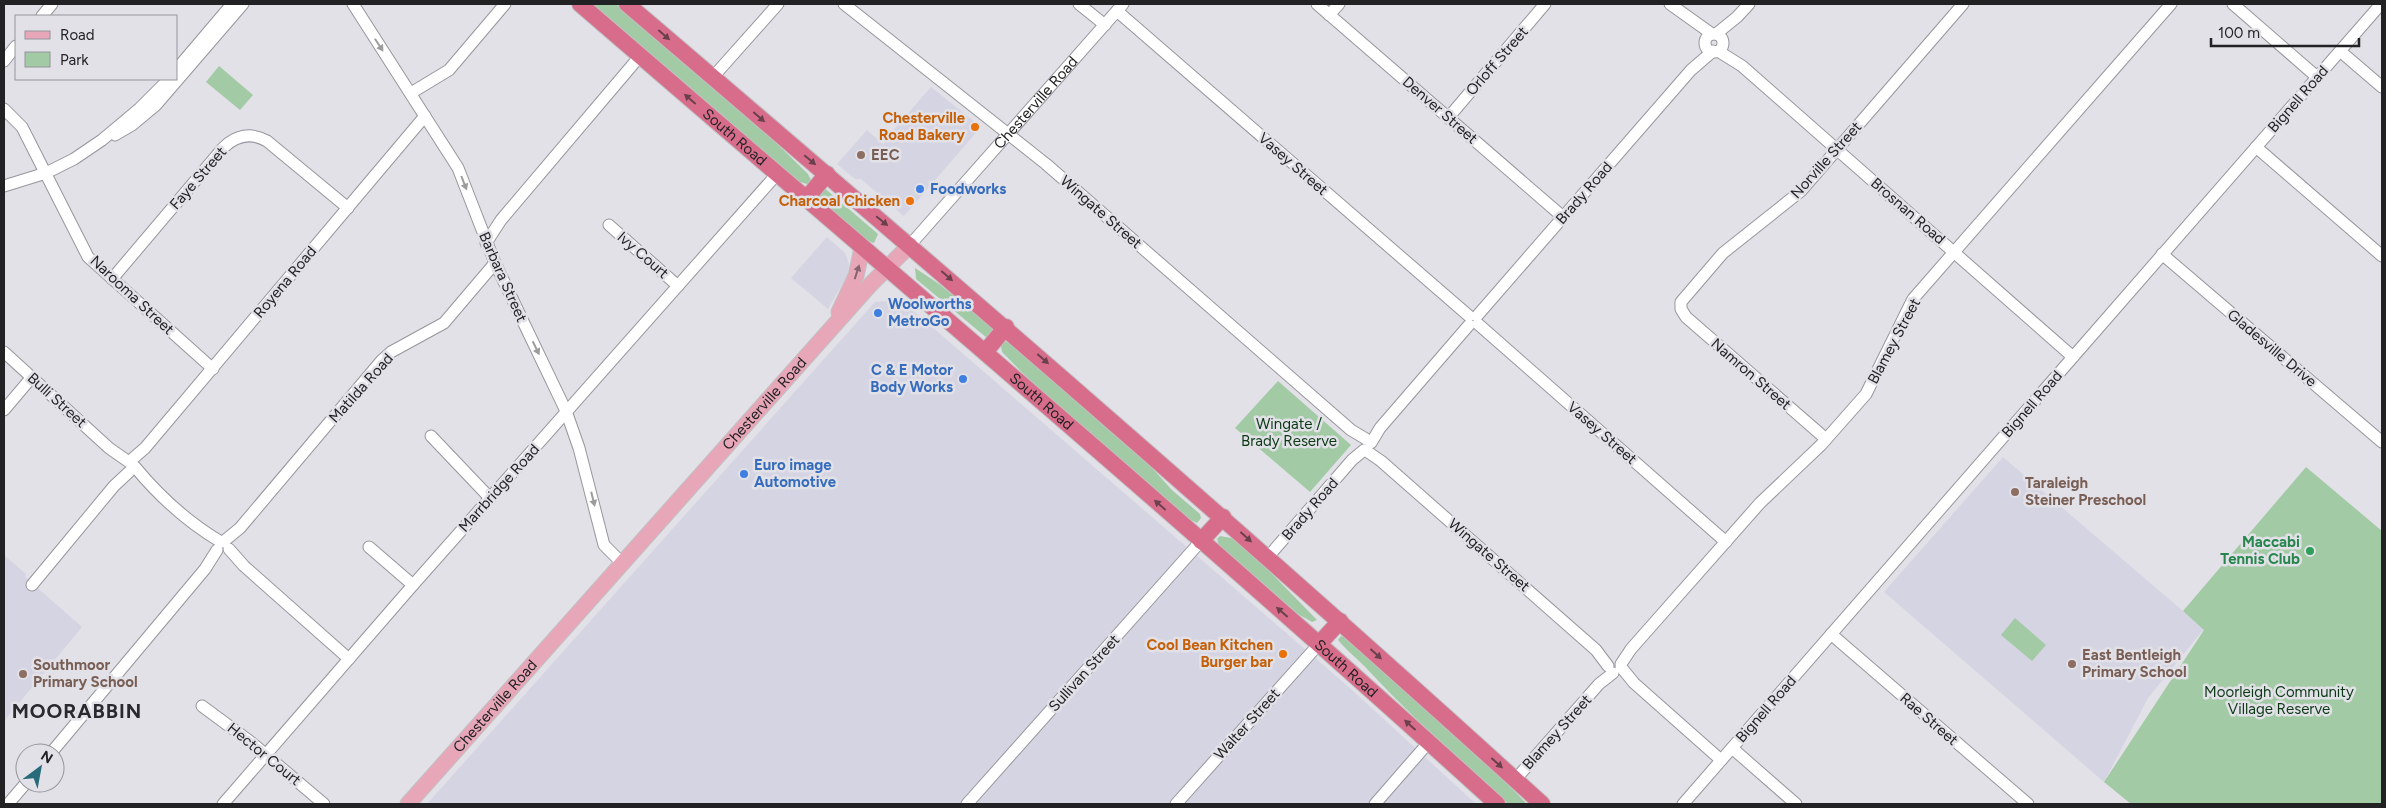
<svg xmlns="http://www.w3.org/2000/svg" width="2386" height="808" viewBox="0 0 2386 808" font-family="Figtree,sans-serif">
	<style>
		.built { fill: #d5d4e2 }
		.green { fill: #a2caa4 }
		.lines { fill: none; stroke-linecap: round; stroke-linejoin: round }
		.minor-casing { stroke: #96969c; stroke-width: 13 }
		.major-casing { stroke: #c1c1c2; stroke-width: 17 }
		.highway-casing { stroke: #c1c1c2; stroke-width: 18 }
		.minor { stroke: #fff; stroke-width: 11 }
		.major { stroke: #e8a7b9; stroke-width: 15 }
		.highway { stroke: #d86d8b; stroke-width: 16 }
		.oneway { fill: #6b404d }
		.oneway2 { fill: #9c9c9c }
		.oneway3 { fill: #85646e }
		.food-dot { fill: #e8710a; stroke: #e2e1e8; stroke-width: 2 }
		.education-dot { fill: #8d6e63; stroke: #e2e1e8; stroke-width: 2 }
		.shop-dot { fill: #3f7fe0; stroke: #e2e1e8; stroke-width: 2 }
		.leisure-dot { fill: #2e9e5b; stroke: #e2e1e8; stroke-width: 2 }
		.labels { text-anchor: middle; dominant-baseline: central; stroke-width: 5; stroke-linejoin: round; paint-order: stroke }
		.street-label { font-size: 15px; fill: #222224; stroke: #e2e1e8 }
		.food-label { font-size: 15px; font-weight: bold; fill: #c56008; stroke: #e2e1e8; text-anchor: end }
		.education-label { font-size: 15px; font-weight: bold; fill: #785e54; stroke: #e2e1e8; text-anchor: start }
		.shop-label { font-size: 15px; font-weight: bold; fill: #366cbe; stroke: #e2e1e8; text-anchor: start }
		.park-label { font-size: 15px; fill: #0a3914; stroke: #e2e1e8 }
		.leisure-label { font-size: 15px; font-weight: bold; fill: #27864d; stroke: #e2e1e8; text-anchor: end }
		.district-label { font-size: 20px; font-weight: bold; letter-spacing: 1px; fill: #29292e; stroke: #e2e1e8 }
	</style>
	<rect width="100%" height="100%" fill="#e2e1e8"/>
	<g class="built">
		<path d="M931 87 981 127 904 216 861 179H855L837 164 867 130 884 145V141Z"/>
		<path d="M827 237 845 253 849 264 848 274 828 309 791 278Z"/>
		<path d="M901 300 1351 689 1476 804H427L875 302Z"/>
		<path d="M2003 457 2204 629 2148 698 2104 782 1884 592Z"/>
		<path d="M4 555 26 574 25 577 82 627 4 721Z"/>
	</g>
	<g class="green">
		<path d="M592 4H616L759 126 808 174 812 182 810 185 797 181Z"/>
		<path d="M219 66 253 95 240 110 206 82Z"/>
		<path d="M822 186 878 234 874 243 868 241 813 196Z"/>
		<path d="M915 268 939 284 996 330 987 338 916 279Z"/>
		<path d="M1000 340 1011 343 1132 446 1172 490 1200 514 1201 518 1197 523 1187 518 1048 399 1002 352Z"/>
		<path d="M1278 381 1351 445 1310 492 1235 428Z"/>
		<path d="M2306 467 2382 531V804H2131L2104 782 2204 630 2183 611Z"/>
		<path d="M1220 536 1231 538 1244 545 1317 620 1312 622 1296 613 1220 548 1217 539Z"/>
		<path d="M2015 618 2046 645 2032 661 2001 635Z"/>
		<path d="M1341 636 1349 638 1479 755 1527 804H1508C1460 761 1412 717 1368 670 1358 659 1347 651 1338 640Z"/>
	</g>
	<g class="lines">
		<g class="minor-casing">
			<g id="minor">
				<path d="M353 4 458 168 495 263 566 411 579 448 604 545 622 563"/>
				<path d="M844 4 1046 164 1351 430 1366 439"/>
				<path d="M1079 4 1105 25"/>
				<path d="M1317 4 1563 217"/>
				<path d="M1670 4 1712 34"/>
				<path d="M2233 4 2317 77"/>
				<path d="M1117 11 1469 316"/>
				<path d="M1329 15 1339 4"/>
				<path d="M42 16 52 4"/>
				<path d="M1716 34 1737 17 1749 4"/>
				<circle cx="1714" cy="43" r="9"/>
				<path d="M1718 51 1742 66 2073 357"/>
				<path d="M2340 51 2382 87"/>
				<path d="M4 61 16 46"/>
				<path d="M176 70 232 4"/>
				<path d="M713 77 778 4"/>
				<path d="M411 93 449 70 505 4"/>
				<path d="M4 109 22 127 88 257 213 369"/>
				<path d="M1448 118 1545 4"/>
				<path d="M115 135 132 125 156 105 243 4"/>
				<path d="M2256 147 2382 256"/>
				<path d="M4 186 46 173 74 159 102 140 139 109 169 79"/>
				<path d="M609 225 678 286"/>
				<path d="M486 243 501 220 640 56"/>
				<path id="s1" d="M910 245 1123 4"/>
				<path d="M2162 254 2382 442"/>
				<path d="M112 279 223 148C236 135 251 132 267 141L348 208"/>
				<path d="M1477 316 1691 70 1713 51"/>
				<path d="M1478 324 1726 542"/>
				<path d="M4 352 109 448 129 462"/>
				<path d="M4 410 32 377"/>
				<path d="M431 436 490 498"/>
				<path d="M1826 439 1686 317 1681 309V302L1723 253 1801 191 1963 4"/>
				<path d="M1371 443 1380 428 1469 325"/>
				<path d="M1365 450 1381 461 1596 650 1608 666"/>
				<path d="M130 461 145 448 425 116"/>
				<path d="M135 467C159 496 189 523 221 542"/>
				<path d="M223 542 240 528 382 360 391 352 444 323 495 263"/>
				<path d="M369 547 413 585"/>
				<path d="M229 549 244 566 349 659"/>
				<path d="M1268 557 1352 460 1364 450"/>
				<path d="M32 585 114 486 129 472"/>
				<path d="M1831 634 2028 804"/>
				<path d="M1621 664 1631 649 1760 503 1821 445 1866 394 1913 299 2171 4"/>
				<path d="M1621 667 1634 683 1721 760"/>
				<path d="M202 706 252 743 324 804"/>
				<path d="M1732 748 1796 804"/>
				<path d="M51 753 205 569 217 550"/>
				<path d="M1515 780 1599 684 1613 673"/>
				<path d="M8 804 26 783"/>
				<path d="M223 804 413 585 777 174"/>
				<path d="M967 804 1201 541"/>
				<path d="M1176 804 1319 644"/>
				<path d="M1375 804 1429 742"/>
				<path d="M1683 804 2381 4"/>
			</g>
		</g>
		<g class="major-casing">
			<g id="major">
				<path d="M839 312 856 276 862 248"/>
				<path id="s2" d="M408 804 870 285 910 245"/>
			</g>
		</g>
		<g class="highway-casing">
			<g id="highway">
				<path id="s3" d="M580 4C887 269 1197 531 1497 804"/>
				<path d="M627 4C935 267 1242 531 1542 804"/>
				<path d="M806 199 827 174"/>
				<path d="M985 352 1006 327"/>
				<path d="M1201 541 1223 517"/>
				<path d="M1319 644 1340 621"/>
			</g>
		</g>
		<use href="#minor" class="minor"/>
		<use href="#major" class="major"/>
		<use href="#highway" class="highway"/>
	</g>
	<defs><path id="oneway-solid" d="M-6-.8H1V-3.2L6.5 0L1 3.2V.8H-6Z" transform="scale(1.25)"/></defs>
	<g class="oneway">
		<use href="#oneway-solid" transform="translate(664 35) rotate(41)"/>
		<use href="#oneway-solid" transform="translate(690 99) rotate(-139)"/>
		<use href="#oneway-solid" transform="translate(759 117) rotate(41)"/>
		<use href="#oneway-solid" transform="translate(810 160) rotate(40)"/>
		<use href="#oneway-solid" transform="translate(882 221) rotate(39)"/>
		<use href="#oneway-solid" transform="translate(947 276) rotate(41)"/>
		<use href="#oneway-solid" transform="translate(1043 359) rotate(41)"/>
		<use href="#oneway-solid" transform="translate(1160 505) rotate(-139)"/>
		<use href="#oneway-solid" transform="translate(1246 537) rotate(42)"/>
		<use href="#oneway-solid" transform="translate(1282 612) rotate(-139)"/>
		<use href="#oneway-solid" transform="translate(1376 654) rotate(42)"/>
		<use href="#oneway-solid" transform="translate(1410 725) rotate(-138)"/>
		<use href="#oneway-solid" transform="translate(1497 763) rotate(42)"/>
	</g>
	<g class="oneway2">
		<use href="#oneway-solid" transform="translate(379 45) rotate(57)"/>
		<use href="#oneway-solid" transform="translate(464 183) rotate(69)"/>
		<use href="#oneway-solid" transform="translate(536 348) rotate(64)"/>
		<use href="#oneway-solid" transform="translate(593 499) rotate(76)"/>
	</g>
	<use class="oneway3" href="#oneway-solid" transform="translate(857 272) rotate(-72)"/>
	<g class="food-dot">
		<circle cx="975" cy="127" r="5"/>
		<circle cx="910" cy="201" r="5"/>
		<circle cx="1283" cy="654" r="5"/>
	</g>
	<g class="education-dot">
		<circle cx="861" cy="155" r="5"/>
		<circle cx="2015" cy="492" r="5"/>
		<circle cx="2072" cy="664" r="5"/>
		<circle cx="23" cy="674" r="5"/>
	</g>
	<g class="shop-dot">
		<circle cx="920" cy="189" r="5"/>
		<circle cx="878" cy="313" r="5"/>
		<circle cx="963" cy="379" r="5"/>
		<circle cx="744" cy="474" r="5"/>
	</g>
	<circle class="leisure-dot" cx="2310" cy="551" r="5"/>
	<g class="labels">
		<g class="street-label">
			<text transform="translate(1497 61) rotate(-49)">Orloff Street</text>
			<text transform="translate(2298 99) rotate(-49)">Bignell Road</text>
			<text stroke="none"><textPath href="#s1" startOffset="190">Chesterville Road</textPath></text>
			<text transform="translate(1440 110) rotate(41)">Denver Street</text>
			<text stroke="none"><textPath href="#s3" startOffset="204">South Road</textPath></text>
			<text transform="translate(1826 160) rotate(-48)">Norville Street</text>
			<text transform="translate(1293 164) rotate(41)">Vasey Street</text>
			<text transform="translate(198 178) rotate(-49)">Faye Street</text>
			<text transform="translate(1584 193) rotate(-49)">Brady Road</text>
			<text transform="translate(1908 211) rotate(41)">Brosnan Road</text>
			<text transform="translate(1101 212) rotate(41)">Wingate Street</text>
			<text transform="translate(643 255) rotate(41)">Ivy Court</text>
			<text transform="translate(503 277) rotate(66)">Barbara Street</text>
			<text transform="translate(285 282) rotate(-50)">Royena Road</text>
			<text transform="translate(132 295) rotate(43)">Narooma Street</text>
			<text transform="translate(1894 341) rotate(-62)">Blamey Street</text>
			<text transform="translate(2272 348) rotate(40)">Gladesville Drive</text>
			<text transform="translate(1751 374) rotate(41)">Namron Street</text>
			<text transform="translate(361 388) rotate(-48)">Matilda Road</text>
			<text transform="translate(57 400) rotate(42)">Bulli Street</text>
			<text stroke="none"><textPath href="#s3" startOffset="609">South Road</textPath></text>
			<text stroke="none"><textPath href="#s2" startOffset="536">Chesterville Road</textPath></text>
			<text transform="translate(2032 404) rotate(-49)">Bignell Road</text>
			<text transform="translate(1602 433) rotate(41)">Vasey Street</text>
			<text transform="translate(499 488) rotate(-48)">Marrbridge Road</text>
			<text transform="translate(1310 509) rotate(-49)">Brady Road</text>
			<text transform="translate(1489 555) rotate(41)">Wingate Street</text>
			<text stroke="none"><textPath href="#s3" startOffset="1014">South Road</textPath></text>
			<text transform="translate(1084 673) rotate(-48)">Sullivan Street</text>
			<text stroke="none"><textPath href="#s2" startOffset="131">Chesterville Road</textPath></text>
			<text transform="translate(1766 709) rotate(-49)">Bignell Road</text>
			<text transform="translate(1929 719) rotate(41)">Rae Street</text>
			<text transform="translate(1247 724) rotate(-48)">Walter Street</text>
			<text transform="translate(1557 732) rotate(-48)">Blamey Street</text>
			<text transform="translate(264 754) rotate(39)">Hector Court</text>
		</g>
		<g class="food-label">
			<text x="965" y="118">Chesterville<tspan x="965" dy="17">Road Bakery</tspan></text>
			<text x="900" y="201">Charcoal Chicken</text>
			<text x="1273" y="645">Cool Bean Kitchen<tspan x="1273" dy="17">Burger bar</tspan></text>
		</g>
		<g class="education-label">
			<text x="871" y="155">EEC</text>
			<text x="2025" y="483">Taraleigh<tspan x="2025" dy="17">Steiner Preschool</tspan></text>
			<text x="2082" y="655">East Bentleigh<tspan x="2082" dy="17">Primary School</tspan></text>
			<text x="33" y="665">Southmoor<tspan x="33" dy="17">Primary School</tspan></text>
		</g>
		<g class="shop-label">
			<text x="930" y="189">Foodworks</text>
			<text x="888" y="304">Woolworths<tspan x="888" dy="17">MetroGo</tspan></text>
			<text x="953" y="370" text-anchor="end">C &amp; E Motor<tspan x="953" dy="17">Body Works</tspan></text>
			<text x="754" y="465">Euro image<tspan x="754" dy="17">Automotive</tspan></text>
		</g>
		<g class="park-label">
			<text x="1289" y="424">Wingate /<tspan x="1289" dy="17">Brady Reserve</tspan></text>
			<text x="2279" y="692">Moorleigh Community<tspan x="2279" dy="17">Village Reserve</tspan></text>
		</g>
		<g class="leisure-label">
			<text x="2300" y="542">Maccabi<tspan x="2300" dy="17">Tennis Club</tspan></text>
		</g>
		<g class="district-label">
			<text x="77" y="711">MOORABBIN</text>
		</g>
	</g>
	<rect width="2386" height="808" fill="none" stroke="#222224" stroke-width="10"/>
	<rect x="15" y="15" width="162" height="65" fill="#e2e1e8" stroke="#95959a"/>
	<rect x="25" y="31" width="25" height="8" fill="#e8a7b9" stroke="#95959a"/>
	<text x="60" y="40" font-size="15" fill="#222224">Road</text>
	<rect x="25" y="52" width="25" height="15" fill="#a2caa4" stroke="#95959a"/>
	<text x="60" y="65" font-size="15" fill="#222224">Park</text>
	<g transform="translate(40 768) rotate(32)"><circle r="24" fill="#e2e1e8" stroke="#95959a"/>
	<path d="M0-4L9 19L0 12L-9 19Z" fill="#276b7b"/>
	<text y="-8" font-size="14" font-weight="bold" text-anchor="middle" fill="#222224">N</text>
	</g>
	<path d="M2211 38v8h148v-8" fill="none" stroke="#222224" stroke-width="2.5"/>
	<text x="2218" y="38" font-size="15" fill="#222224" stroke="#e2e1e8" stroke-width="4" paint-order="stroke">100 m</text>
</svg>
